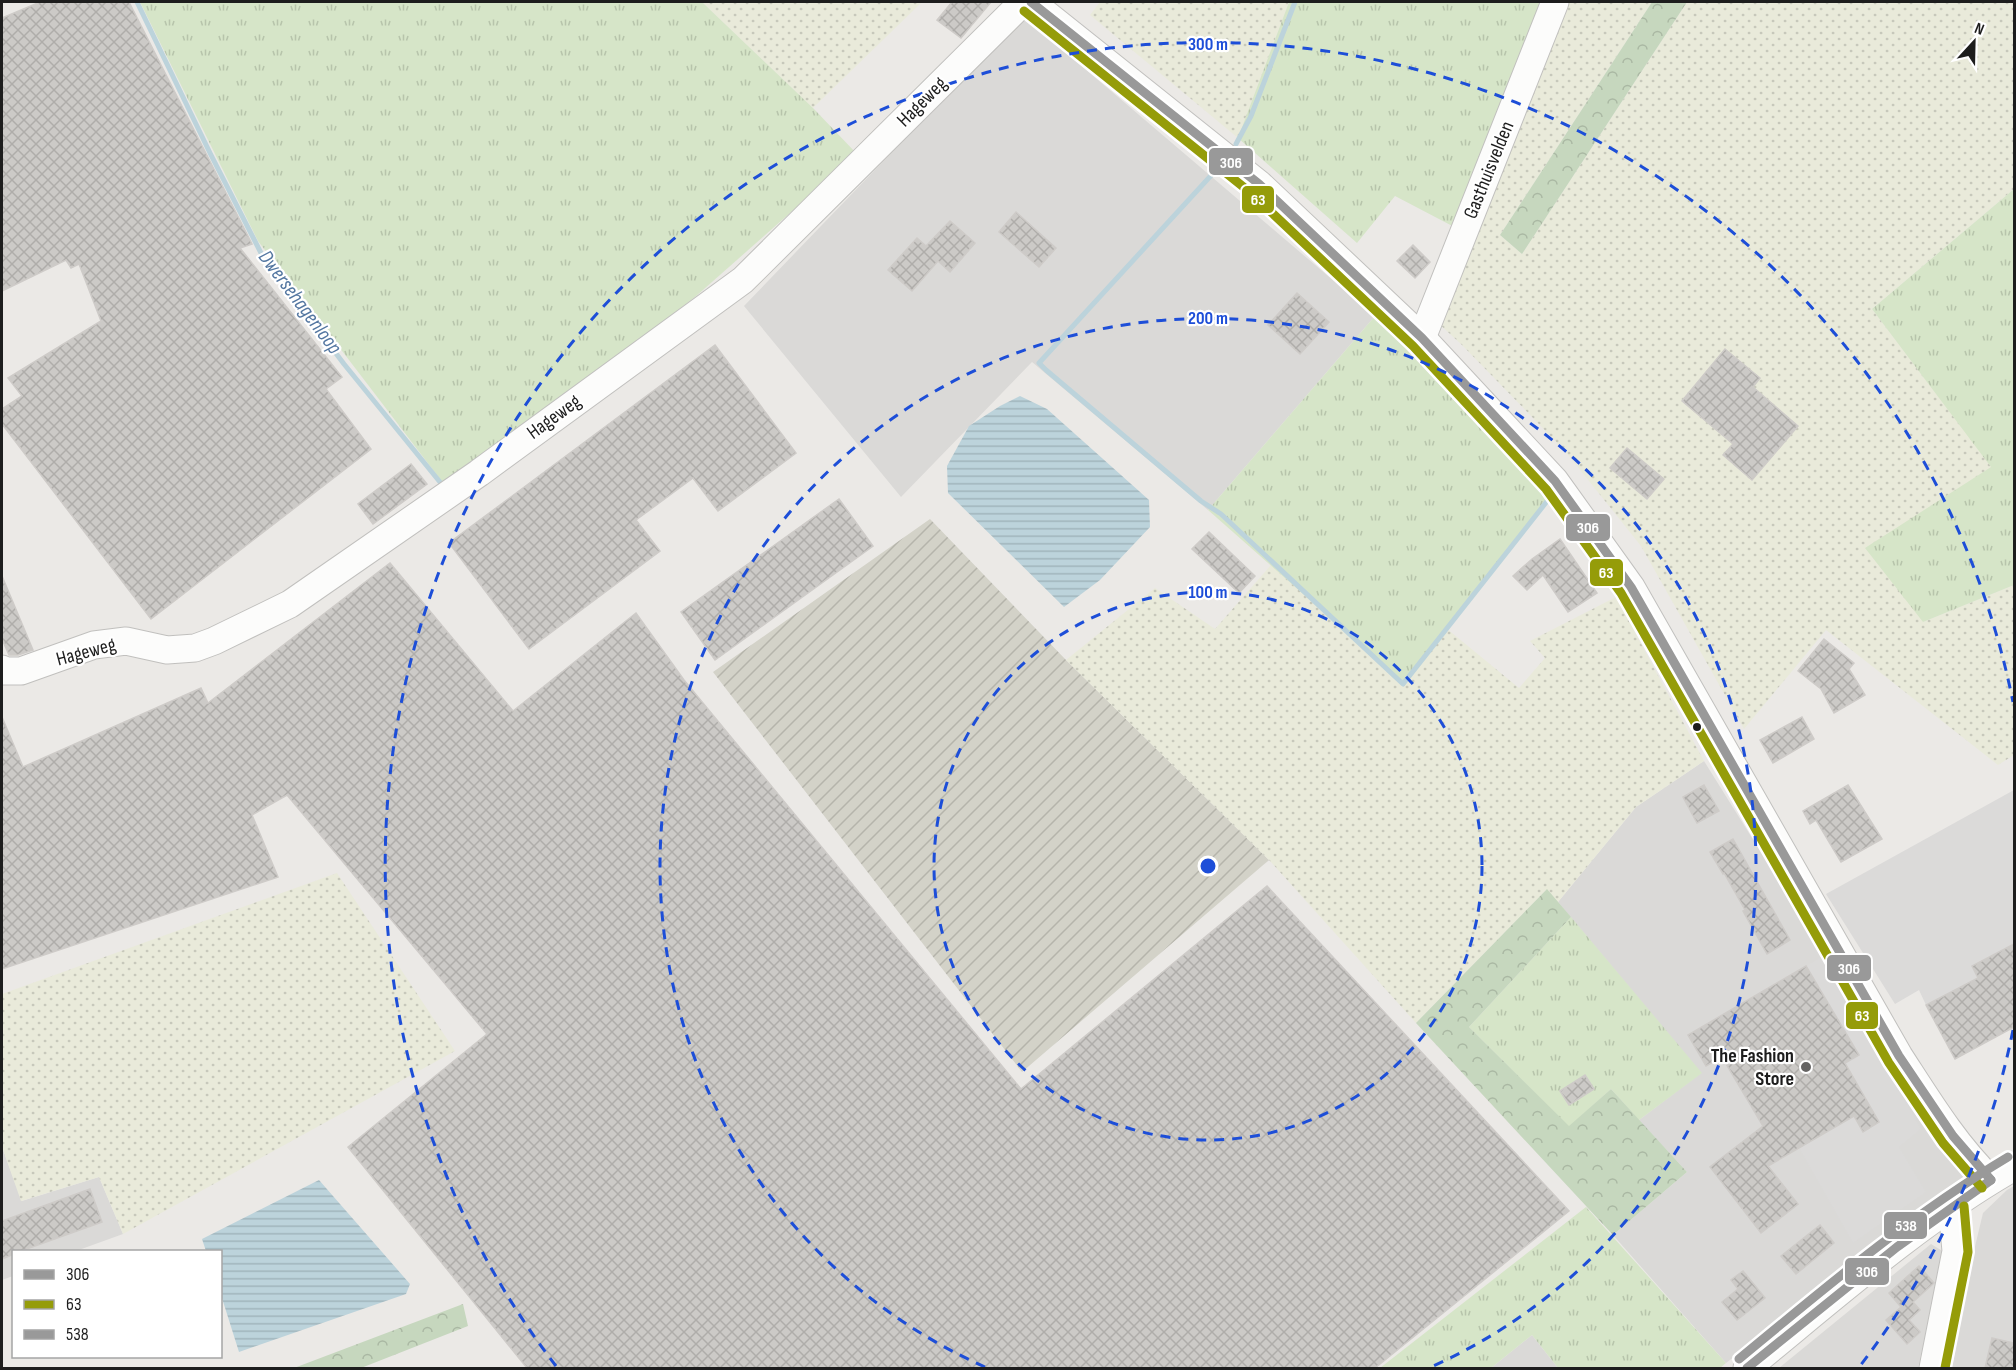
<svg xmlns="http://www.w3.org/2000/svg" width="2016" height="1370" viewBox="0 0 2016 1370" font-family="'Sofia Sans Condensed',sans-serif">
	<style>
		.residential { fill: #dad9d7 }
		.construction { fill: url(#construction-furrows) }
		.farmland { fill: url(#farmland-dots) }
		.grass { fill: url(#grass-tufts) }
		.forest { fill: url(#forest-crowns) }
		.parking { fill: #dbdad9 }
		.water { fill: url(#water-rules) }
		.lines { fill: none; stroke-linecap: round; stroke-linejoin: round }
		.stream { stroke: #bcd3db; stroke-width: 5 }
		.building { fill: url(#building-cross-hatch); stroke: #cecbc8; stroke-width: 1.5 }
		.minor-casing { stroke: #c1c0be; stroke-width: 29 }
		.minor { stroke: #fcfcfb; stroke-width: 27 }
		.bus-1-casing { stroke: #fff; stroke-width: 14 }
		.bus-2-casing { stroke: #fff; stroke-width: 14 }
		.bus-3-casing { stroke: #fff; stroke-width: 14 }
		.bus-1 { stroke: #999; stroke-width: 9 }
		.bus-2 { stroke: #959c09; stroke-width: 9 }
		.bus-3 { stroke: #999; stroke-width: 9 }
		.ring { fill: none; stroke: #1d4ed8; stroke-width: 3; stroke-dasharray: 10 8 }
		.bus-dot { fill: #1d1d1d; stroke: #fff; stroke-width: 2 }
		.poi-dot { fill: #656463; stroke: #fff; stroke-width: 2 }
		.labels { text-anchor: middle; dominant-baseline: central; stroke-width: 4.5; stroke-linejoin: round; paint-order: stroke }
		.street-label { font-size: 20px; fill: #1d1d1d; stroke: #fff }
		.poi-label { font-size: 20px; font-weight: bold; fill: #1d1d1d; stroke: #fff; text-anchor: end }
		.water-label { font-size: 21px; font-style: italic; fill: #5477a1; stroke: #fff }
		.centre { fill: #1d4ed8; stroke: #fff; stroke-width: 3 }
		.ring-label { font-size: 18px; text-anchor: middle; font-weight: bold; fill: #1d4ed8; stroke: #fff; stroke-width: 4.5; stroke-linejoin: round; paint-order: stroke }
		.line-badge { stroke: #fff; stroke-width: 2 }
		.badge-label { font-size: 16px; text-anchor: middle; font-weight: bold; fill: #fff }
	</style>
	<defs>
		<pattern id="construction-furrows" width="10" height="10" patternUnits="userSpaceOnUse" patternTransform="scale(1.5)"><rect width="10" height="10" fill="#d3d2c8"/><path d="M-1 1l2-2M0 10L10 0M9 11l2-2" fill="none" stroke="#b5b4ab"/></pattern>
		<pattern id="farmland-dots" width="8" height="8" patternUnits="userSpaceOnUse" patternTransform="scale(1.5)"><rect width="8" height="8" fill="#e9eada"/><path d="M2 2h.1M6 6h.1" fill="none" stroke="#c7c8bb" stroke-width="1.8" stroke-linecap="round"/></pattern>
		<pattern id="grass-tufts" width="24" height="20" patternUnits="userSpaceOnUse" patternTransform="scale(1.5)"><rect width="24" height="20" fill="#d6e5c8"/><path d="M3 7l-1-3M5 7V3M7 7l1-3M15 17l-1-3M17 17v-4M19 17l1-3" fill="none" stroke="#b7c4ab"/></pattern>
		<pattern id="forest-crowns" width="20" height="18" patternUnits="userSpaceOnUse" patternTransform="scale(1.5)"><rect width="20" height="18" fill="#c6d7be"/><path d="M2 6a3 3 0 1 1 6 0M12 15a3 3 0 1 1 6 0" fill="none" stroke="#aab8a3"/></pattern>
		<pattern id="water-rules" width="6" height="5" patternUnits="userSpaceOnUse" patternTransform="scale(1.5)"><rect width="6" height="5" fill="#bcd3db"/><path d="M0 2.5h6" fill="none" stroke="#a1b5bc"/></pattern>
		<pattern id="building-cross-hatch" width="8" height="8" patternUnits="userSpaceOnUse" patternTransform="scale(1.5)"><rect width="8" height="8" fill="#cccac7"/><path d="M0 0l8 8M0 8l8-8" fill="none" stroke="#afadaa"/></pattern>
	</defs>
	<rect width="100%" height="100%" fill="#ebe9e6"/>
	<g class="residential">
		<path d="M1023 16 1375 316 1208 510 1032 362 901 497 744 306Z"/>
		<path d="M1704 761 1965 1179 1726 1363 1613 1235 1687 1172 1639 1120 1701 1073 1558 902 1636 807Z"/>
		<path d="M2 1147 22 1201 99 1177 123 1234 76 1251 14 1252 13 1276 2 1280Z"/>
		<path d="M2014 1186V1368H1952L1972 1259 1983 1213 2007 1190Z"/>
		<path d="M1931 1244 1944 1252 1918 1368H1779Z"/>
		<path d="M1532 1335 1558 1368H1491Z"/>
	</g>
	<path class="construction" d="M930 519 1066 660 1269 860 1022 1072 713 672Z"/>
	<g class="farmland">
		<path d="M702 2H922L813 108Z"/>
		<path d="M1100 2H1289L1238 138 1090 15Z"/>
		<path d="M1563 2H1652L1500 235 1522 254 1687 2H2014V189L1872 309 1992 467 1923 622 2014 585V755L1998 765 1826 630 1744 729 1641 546 1565 451 1462 345 1437 322Z"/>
		<path d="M1271 565 1403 681 1446 628 1519 688 1545 658 1530 641 1616 597 1704 761 1636 807 1558 902 1546 890 1416 1023 1269 860 1066 660 1155 588 1215 629Z"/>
		<path d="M337 873 455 1051 123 1234 99 1177 21 1201 2 1147V994Z"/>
	</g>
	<g class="grass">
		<path d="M140 2H702L813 108 857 154 695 297 578 387 443 483 258 241Z"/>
		<path d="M1289 2H1548L1460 230 1395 196 1357 243 1238 138Z"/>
		<path d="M2014 189V585L1923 622 1865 548 1991 467 1872 309Z"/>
		<path d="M1375 316 1547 499 1403 682 1208 510Z"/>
		<path d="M1571 917 1702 1073 1639 1120 1611 1089 1569 1127 1469 1027Z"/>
		<path d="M1586 1207 1726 1363 1720 1368H1558L1532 1335 1491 1368H1380Z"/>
	</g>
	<g class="forest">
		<path d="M1652 2H1687L1522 254 1500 235Z"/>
		<path d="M1547 889 1571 917 1469 1027 1569 1126 1611 1089 1687 1172 1613 1235 1416 1023Z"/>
		<path d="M463 1304 468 1326 361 1368H294Z"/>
	</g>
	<g class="parking">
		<path d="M2014 790V944L1972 966 1978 978 1926 1005 1919 990 1895 1004 1826 894Z"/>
		<path d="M1823 956 1921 1129 1899 1147 1926 1192 1853 1243 1799 1148 1854 1116 1863 1132 1879 1122 1845 1063 1858 1055 1806 966Z"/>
	</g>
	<g class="water">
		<path d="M1020 396 1047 409 1149 500 1150 527 1100 580 1064 607 948 493 947 466 969 426 1000 406Z"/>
		<path d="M319 1180 410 1284 406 1294 239 1352 221 1295 220 1252 206 1251 202 1239Z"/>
	</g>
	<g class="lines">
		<g class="stream">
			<path d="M137 2 210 153 263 257 344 364 444 487"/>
			<path d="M1236 144 1251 116 1295 2"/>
			<path d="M1217 169 1039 363 1046 370 1201 501 1221 514 1403 684 1548 500"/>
		</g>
	</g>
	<g class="building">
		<path d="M40 2H129L252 244 240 248 342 377 326 389 371 449 151 619 2 424V409L22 396 8 378 101 321 79 264 71 268 66 260 2 291V18Z"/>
		<path d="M952 2H991L961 38 937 20Z"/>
		<path d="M1016 212 1056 248 1039 267 999 232Z"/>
		<path d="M950 221 975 243 950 272 938 261 912 291 888 270 917 238 926 246Z"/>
		<path d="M1413 245 1430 262 1415 278 1397 261Z"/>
		<path d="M1297 293 1329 322 1300 354 1268 325Z"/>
		<path d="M715 345 796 453 718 511 693 478 636 520 660 551 529 649 449 543Z"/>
		<path d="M1725 349 1760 378 1753 387 1798 426 1752 480 1723 455 1733 444 1682 401Z"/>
		<path d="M1627 448 1664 479 1647 499 1610 468Z"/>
		<path d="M411 464 427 484 373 524 358 504Z"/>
		<path d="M839 499 873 546 715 660 681 612Z"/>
		<path d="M1209 532 1255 576 1239 593 1192 549Z"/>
		<path d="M1560 539 1597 593 1568 612 1543 575 1527 590 1513 576 1532 559Z"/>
		<path d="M390 563 513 711 636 613 684 680 1021 1089 1267 886 1569 1211 1375 1368H527L348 1147 487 1034 287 795 252 815 278 877 2 969V717L23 767 201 688 208 703Z"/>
		<path d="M2 576 33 650 18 655H9L2 639Z"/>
		<path d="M1824 639 1854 663 1849 669 1865 695 1834 713 1821 689 1798 671Z"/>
		<path d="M1802 717 1814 739 1773 763 1760 740Z"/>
		<path d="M1704 785 1719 811 1697 823 1683 797Z"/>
		<path d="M1848 785 1882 839 1841 862 1816 820 1810 824 1803 811Z"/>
		<path d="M1733 839 1790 940 1767 954 1743 911 1745 910 1724 873 1723 874 1710 852Z"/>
		<path d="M2014 944V1027L1955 1059 1926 1005 1978 978 1972 966Z"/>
		<path d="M1806 966 1859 1055 1845 1063 1879 1122 1863 1132 1854 1116 1768 1166 1798 1204 1761 1233 1710 1167 1763 1126 1722 1057 1706 1066 1688 1035Z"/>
		<path d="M1585 1075 1594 1089 1569 1105 1560 1091Z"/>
		<path d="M90 1189 102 1222 21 1251H14V1254L2 1259V1221Z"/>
		<path d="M1820 1225 1834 1243 1796 1274 1781 1256Z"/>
		<path d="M1919 1266 1934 1283 1913 1302 1920 1310 1909 1320 1920 1332 1907 1344 1886 1320 1901 1307 1889 1293Z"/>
		<path d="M1743 1271 1765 1298 1737 1320 1722 1302 1738 1289 1731 1280Z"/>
		<path d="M1992 1338 2014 1343V1368H1985Z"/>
	</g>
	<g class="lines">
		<g class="minor-casing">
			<g id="minor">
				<path d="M1031 2 1259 184 1422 338 1555 481 1631 587 1899 1056C1927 1099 1954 1144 1991 1180"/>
				<path d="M1422 338 1555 2"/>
				<path d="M2 669 3 671H21L94 645 126 641 167 650 195 648 214 641 290 604 479 473 743 280 1023 2"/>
				<path d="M1747 1368C1833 1298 1918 1222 2014 1167"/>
				<path d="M1933 1368 1956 1251 1952 1207"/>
			</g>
		</g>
		<use href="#minor" class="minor"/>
		<g class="bus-1-casing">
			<g id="bus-1">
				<path d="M1031 2 1259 184 1422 338 1555 481 1631 587 1899 1056 1953 1136 1991 1180"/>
				<path d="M1747 1368 1897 1247 1991 1180"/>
			</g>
		</g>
		<g class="bus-2-casing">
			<g id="bus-2">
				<path d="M1024 11 1251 193 1413 346 1546 489 1621 593 1889 1063 1943 1143 1982 1188"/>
				<path d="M1945 1368 1968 1252 1964 1206"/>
			</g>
		</g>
		<g class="bus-3-casing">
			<path id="bus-3" d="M1739 1359C1826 1287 1911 1215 2008 1157"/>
		</g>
		<use href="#bus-1" class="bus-1"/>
		<use href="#bus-2" class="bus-2"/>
		<use href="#bus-3" class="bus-3"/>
	</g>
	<g class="ring">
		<circle cx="1208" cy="866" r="274"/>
		<path d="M985 1367A548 548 0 1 1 1431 1367"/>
		<path d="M2013 1030A822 822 0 0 1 1860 1366M556 1366A822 822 0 1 1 2013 702"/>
	</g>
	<circle class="bus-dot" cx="1697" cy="727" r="5"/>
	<circle class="poi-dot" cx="1806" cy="1067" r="6"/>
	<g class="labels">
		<g class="street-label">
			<text transform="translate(922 102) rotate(-45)">Hageweg</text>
			<text transform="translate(1489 170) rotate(-68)">Gasthuisvelden</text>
			<text transform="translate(554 417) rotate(-36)">Hageweg</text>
			<text transform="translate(86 652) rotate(-15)">Hageweg</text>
		</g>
		<g class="poi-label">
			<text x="1794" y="1056">The Fashion<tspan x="1794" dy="23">Store</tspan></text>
		</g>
		<g class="water-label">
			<text transform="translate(300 302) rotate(53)">Dwersehagenloop</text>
		</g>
	</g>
	<circle cx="1208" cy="866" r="9" class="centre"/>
	<g class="ring-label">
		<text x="1208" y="50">300 m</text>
		<text x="1208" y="324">200 m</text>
		<text x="1208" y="598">100 m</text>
	</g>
	<g class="line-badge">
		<rect x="1208" y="147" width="46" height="29" rx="6" fill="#999"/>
		<rect x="1241" y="185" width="34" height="29" rx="6" fill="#959c09"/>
		<rect x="1565" y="513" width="46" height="29" rx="6" fill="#999"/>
		<rect x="1589" y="558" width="35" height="29" rx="6" fill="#959c09"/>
		<rect x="1826" y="954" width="46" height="28" rx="6" fill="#999"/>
		<rect x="1845" y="1001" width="34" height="29" rx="6" fill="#959c09"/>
		<rect x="1883" y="1211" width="45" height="29" rx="6" fill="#999"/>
		<rect x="1844" y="1257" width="46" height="29" rx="6" fill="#999"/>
	</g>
	<g class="badge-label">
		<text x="1231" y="168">306</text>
		<text x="1258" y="205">63</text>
		<text x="1588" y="533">306</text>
		<text x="1606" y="578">63</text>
		<text x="1849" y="974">306</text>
		<text x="1862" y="1021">63</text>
		<text x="1906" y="1231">538</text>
		<text x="1867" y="1277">306</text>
	</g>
	<rect width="2016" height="1370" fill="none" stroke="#1d1d1d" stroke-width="6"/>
	<rect x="12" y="1250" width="210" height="108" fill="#ffffff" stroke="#a5a5a5" stroke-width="1.5"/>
	<rect x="24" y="1270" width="30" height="9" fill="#999999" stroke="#a5a5a5" stroke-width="1.5"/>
	<text x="66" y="1280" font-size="18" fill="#1d1d1d">306</text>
	<rect x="24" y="1300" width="30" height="9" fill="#959c09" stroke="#a5a5a5" stroke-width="1.5"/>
	<text x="66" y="1310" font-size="18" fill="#1d1d1d">63</text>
	<rect x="24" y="1330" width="30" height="9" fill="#999999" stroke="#a5a5a5" stroke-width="1.5"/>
	<text x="66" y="1340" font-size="18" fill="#1d1d1d">538</text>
	<g transform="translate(1974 42) rotate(22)" stroke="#ffffff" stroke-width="4.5" paint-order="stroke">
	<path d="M0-4.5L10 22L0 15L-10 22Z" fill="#1d1d1d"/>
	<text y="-9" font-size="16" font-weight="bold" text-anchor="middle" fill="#1d1d1d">N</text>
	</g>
</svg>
